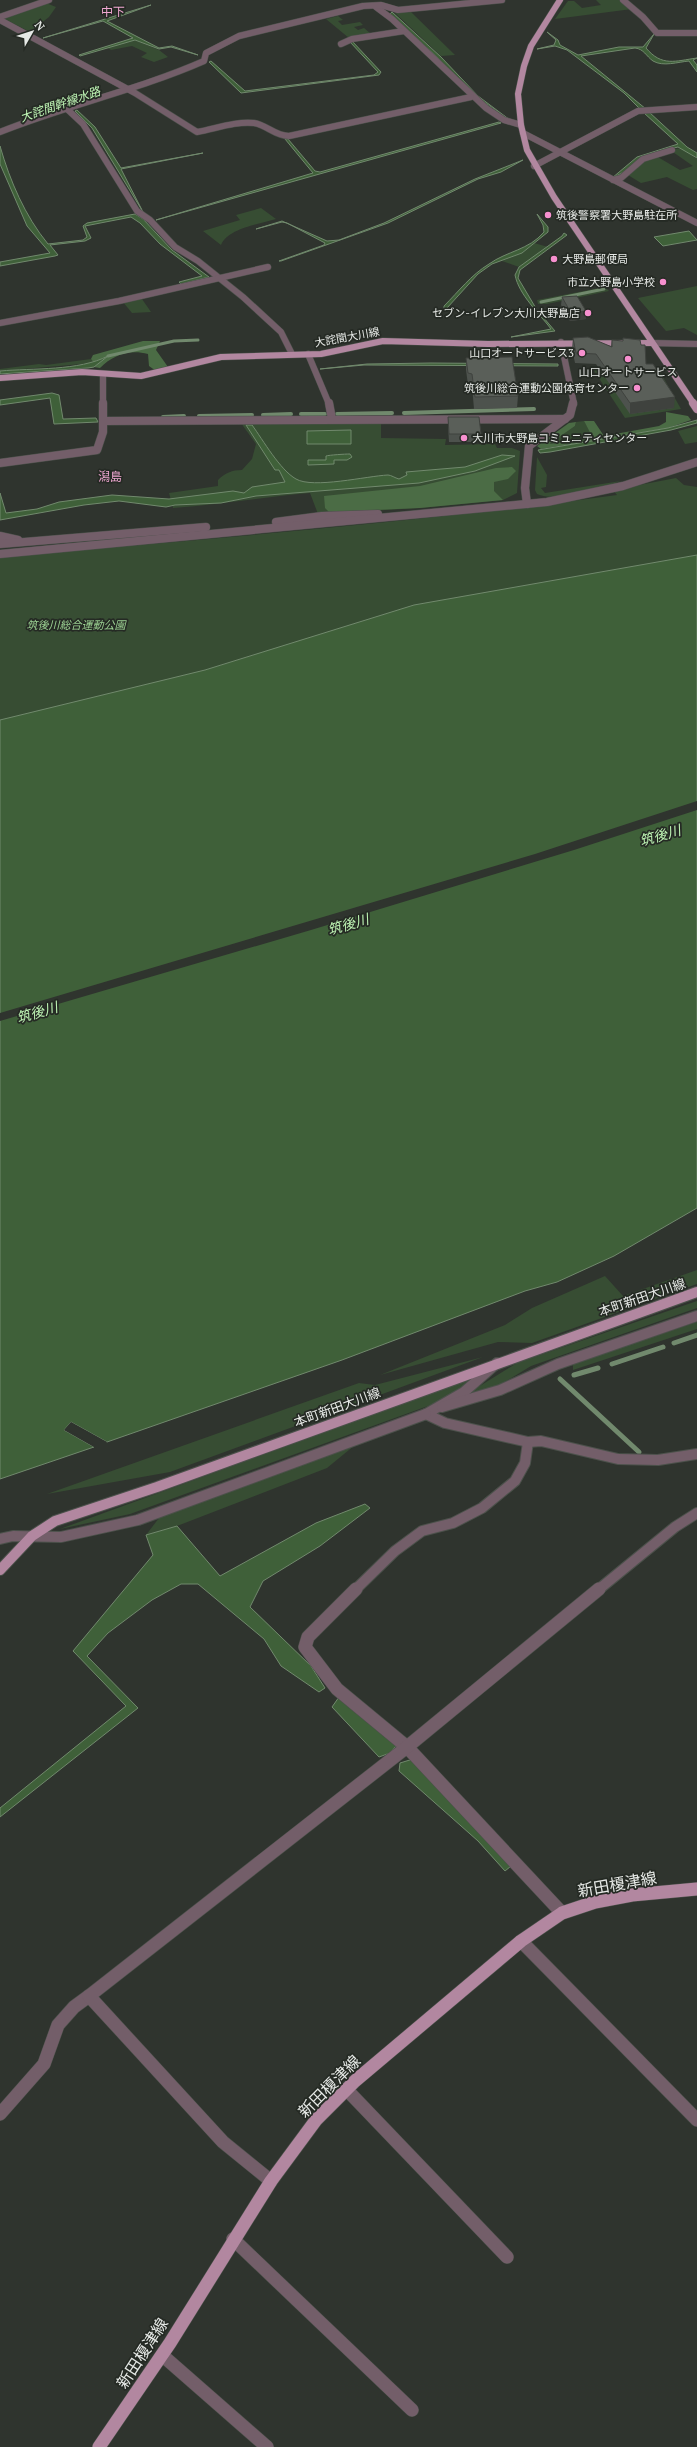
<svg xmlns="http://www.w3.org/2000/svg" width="697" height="2447" viewBox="0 0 697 2447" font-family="'PT Serif','Noto Sans JP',serif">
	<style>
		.green { fill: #374d33 }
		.forest { fill: #4b6c45 }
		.water { fill: #3f6039; stroke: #71896d }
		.pier { fill: #2f342e }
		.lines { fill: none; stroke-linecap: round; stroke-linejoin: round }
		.stream-far2 { stroke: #71896d; stroke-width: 3 }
		.stream-far1 { stroke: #71896d; stroke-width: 4 }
		.stream { stroke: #71896d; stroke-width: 5 }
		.minor-far3-casing { stroke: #4c514b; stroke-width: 7 }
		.minor-far2-casing { stroke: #4c514b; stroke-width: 9 }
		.minor-far1-casing { stroke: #4c514b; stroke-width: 12 }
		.minor-casing { stroke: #4c514b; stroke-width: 14 }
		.major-far3-casing { stroke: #4c514b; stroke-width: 7 }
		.major-far2-casing { stroke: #4c514b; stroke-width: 9 }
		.major-far1-casing { stroke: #4c514b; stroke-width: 12 }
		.major-casing { stroke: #4c514b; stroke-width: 14 }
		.minor-far3 { stroke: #735e69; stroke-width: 6 }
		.minor-far2 { stroke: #735e69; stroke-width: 8 }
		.minor-far1 { stroke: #735e69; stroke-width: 10 }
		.minor { stroke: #735e69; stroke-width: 13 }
		.major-far3 { stroke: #b287a0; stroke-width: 6 }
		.major-far2 { stroke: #b287a0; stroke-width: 8 }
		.major-far1 { stroke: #b287a0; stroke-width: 10 }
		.major { stroke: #b287a0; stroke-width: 13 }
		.wall { fill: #4d524d }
		.shaded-wall { fill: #3f423e }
		.building { fill: #5a5f59; stroke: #3f423e }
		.poi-dot { fill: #f790cf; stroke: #252a24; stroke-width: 1.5 }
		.labels { text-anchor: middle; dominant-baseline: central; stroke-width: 3.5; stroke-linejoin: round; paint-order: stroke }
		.far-poi-label { font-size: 11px; fill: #e6e9e6; stroke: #252a24; text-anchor: end }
		.far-street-label { font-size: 11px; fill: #e6e9e6; stroke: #252a24 }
		.far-park-label { font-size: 11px; font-style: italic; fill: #9acf91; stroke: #252a24 }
		.far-neighbourhood-label { font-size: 12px; fill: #efa7d1; stroke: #252a24 }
		.far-water-label { font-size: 12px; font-style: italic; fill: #bef4b4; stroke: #252a24 }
		.street-label { font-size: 13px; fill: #e6e9e6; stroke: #252a24 }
		.water-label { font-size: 14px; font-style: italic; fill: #bef4b4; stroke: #252a24 }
		.near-street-label { font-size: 16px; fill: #e6e9e6; stroke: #252a24 }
	</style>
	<rect width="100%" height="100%" fill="#2f342e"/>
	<g class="green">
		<path d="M596 0H619L632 9 555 19 568 1H574L582 8 601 5Z"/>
		<path d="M46 3 56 7 49 17 30 32 1 17Z"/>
		<path d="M411 12 455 55 441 56 395 13Z"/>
		<path d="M338 16 343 20 338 21 342 25 360 22 363 25 354 27 358 30 364 28 371 34 349 38 326 19Z"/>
		<path d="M135 40 159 50 168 57 154 62 141 57 147 53 132 46 111 50 108 48Z"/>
		<path d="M681 148 697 159V189L693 190 667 177 641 183 628 175 646 159 656 156 680 170 693 166 670 150Z"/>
		<path d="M261 208 276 219C260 224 228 228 221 245L203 231 240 220 236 215Z"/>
		<path d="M534 243 548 247 519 267 502 261 522 253Z"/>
		<path d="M697 286V335L684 328 666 331 638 298Z"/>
		<path d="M605 287 609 291 547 304H538L537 300Z"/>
		<path d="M142 299 151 312 132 313 123 302Z"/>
		<path d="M91 359 94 363 0 371V369L39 364 46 365Z"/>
		<path d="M658 368 681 409 625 418 593 369Z"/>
		<path d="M584 421 594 438 548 444 575 426 576 422Z"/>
		<path d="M381 422V438L446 439 445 445 495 444 497 448H512L520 451 517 493 503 500 420 508 318 514 310 493C264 497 219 505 173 508L169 493 218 486V480C225 473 232 470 242 470L252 459 256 444 241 423Z"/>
		<path d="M697 426V442L685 444 678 431Z"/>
		<path d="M537 457 547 475 546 487 541 488 545 493 621 481C599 488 558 503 537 494L535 490Z"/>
		<path d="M676 478 684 485 697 487V566L301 641 205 670 0 726V557C206 539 412 523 617 495L613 490Z"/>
		<path d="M697 1270V1284L532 1343 498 1342 380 1375 505 1325 532 1308 605 1276 623 1296Z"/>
		<path d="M697 1301V1308L531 1366 498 1386 462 1397 517 1363Z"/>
		<path d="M697 1322V1329L573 1370V1364Z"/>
		<path d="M483 1357 170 1472 47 1494 359 1383 375 1385Z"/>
		<path d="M476 1377 439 1402 130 1514 60 1529Z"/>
		<path d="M355 1445 327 1468 177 1526 146 1535 159 1518Z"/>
	</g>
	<g class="forest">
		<path d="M143 341H160L156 350 168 367 156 371 149 366 148 354C129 349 113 355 100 368L94 367 105 358 94 363 91 359 93 355Z"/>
		<path d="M666 412 688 416 691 420 668 428 541 449 537 446 569 423 576 422 575 426 549 444 593 438 584 421H594L604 436 659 426 666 422Z"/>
		<path d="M512 467 516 471 508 479 494 482V491L503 500 420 508 329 512 325 508 324 496 420 486 496 468Z"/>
	</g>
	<g class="water">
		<path d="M151 5 107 21 159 48 172 46 198 55 171 47 159 49 135 40 80 56 79 55 133 38 103 21 43 38Z"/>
		<path d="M392 12 441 57 478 96 510 120 472 94 438 58 390 14Z"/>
		<path d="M547 32 558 40 560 45 578 55 619 47H643L654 34 646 48C662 67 675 61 697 58L693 60 697 65V72L689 61C678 62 663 67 653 61 646 56 644 49 635 48L581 56 646 109H640L624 93 567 50 555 46 537 49 554 45 556 40Z"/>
		<path d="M352 41 381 72 379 75 241 93 209 62 211 61 245 91 374 75 378 72 350 42Z"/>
		<path d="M77 110 95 127 121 168 203 153 121 169 143 212 92 128 75 111Z"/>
		<path d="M649 112 687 147 697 153V158L678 147 646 155 624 172 612 178 637 157 678 144 644 113Z"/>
		<path d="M499 122 501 123 156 220 313 173 285 139H288L315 171 320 172Z"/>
		<path d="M0 146C10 181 25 216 48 244L83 240 87 237 83 226 87 223 135 214 143 219 172 250 209 277 181 284 179 282 202 276 160 244 140 223 131 217 85 226 91 238 85 241 50 245 58 255 55 256 0 266V262L50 253 27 226 0 164Z"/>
		<path d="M523 160 501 172 478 179 388 223 281 261H279L324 245 325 243 287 223 282 222 256 229 282 221 327 241 339 240 384 223 475 179Z"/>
		<path d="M537 214 548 227V232L522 253 492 264 478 274 447 308 449 311 444 309V306C459 291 471 275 489 264 507 251 529 250 544 232L543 225Z"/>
		<path d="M689 231 697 240 663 246 654 237Z"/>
		<path d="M564 233 567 235 520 270 518 278 537 310 555 331 511 337 551 329C539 313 519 295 515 275L519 267 562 236Z"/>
		<path d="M108 356 94 367 88 368 0 374V371C33 368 79 371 108 356Z"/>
		<path d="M431 363 558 364V366L364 365 320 369 367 364Z"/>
		<path d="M52 393 59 395 63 419 96 418 98 422 54 424 50 398 0 405V400Z"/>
		<path d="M697 420V423L671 430 550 452 540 453 538 450 668 428Z"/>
		<path d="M246 425H252C263 440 280 470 296 479 313 489 367 476 388 475 391 475 395 478 399 479L407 475 406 472 465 467 502 455 515 456 475 471 419 483 256 496 221 503 175 505 166 507 119 501 84 505 0 520V493L6 513 37 509 59 502 112 495 169 499 233 491 244 493 252 487 285 482 279 470H275Z"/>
		<path d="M351 430V444H307V431Z"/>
		<path d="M350 454 352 457 347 460H334V464L308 465V460H326V456C329 455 345 454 350 454Z"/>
		<path d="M697 555V1208L614 1256 557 1282 525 1291 342 1360 107 1442 71 1422 64 1430 94 1447 0 1479V720L205 670 414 605Z"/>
		<path d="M365 1504 370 1508 320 1546 263 1581 250 1607 311 1666 325 1688 319 1692 281 1666 264 1639 198 1584H181L152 1600 108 1633 87 1656 138 1708 0 1817V1808L126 1706 73 1651 153 1555 146 1535 177 1526 220 1576 316 1523Z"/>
		<path d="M339 1697 396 1746 390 1753 379 1757 332 1707Z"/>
		<path d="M413 1759 516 1862 505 1871 478 1841 399 1771 400 1763Z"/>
	</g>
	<g class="pier">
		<path d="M697 801V810L574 850 311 930 0 1021V1013L535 854Z"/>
		<path d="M71 1422 107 1442 105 1443 72 1424 67 1429 96 1446 94 1447 64 1430Z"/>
	</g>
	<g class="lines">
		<g class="stream-far2">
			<path d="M541 302 604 289"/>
			<path d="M108 356 174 341 198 340"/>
		</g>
		<g class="stream-far1">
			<path d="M404 413 534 409"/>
			<path d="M301 414H325"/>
			<path d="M337 414 392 413"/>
			<path d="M263 415 291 414"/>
			<path d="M199 416 252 415"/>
			<path d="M163 417 184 416"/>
		</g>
		<g class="stream">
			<path d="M674 1343 697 1335"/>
			<path d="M612 1364 663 1347"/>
			<path d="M574 1375 598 1368"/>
			<path d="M560 1379 639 1452"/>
		</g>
		<g class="minor-far3-casing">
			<g id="minor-far3">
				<path d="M623 0 643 17 657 33H697"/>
				<path d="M376 7 392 19 486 108 504 120 521 125"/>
				<path d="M0 17 49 0"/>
				<path d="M0 20 135 93 197 132C215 129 235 121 254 123 267 125 275 136 289 136L471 97"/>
				<path d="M341 44 352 39 404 31"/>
				<path d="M67 109 83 124 137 211 150 220 175 247 198 261 243 297 281 332 292 354"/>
				<path d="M0 132C67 105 138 90 204 61L206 53 239 36 363 6 381 5 398 10 502 0"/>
				<path d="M523 133 697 223"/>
				<path d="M534 166 638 111 697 107"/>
				<path d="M613 180 621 178 643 159 672 150"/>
				<path d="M0 323 119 301 268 267"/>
				<path d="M561 342 574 404"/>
				<path d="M652 343 697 344"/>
				<path d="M308 354 329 404"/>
				<path d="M103 375V404"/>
			</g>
		</g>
		<g class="minor-far2-casing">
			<g id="minor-far2">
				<path d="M329 403 332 419"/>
				<path d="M104 421 565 419"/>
				<path d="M0 463 97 450 103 432V403"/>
				<path d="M527 504 525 488 529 446 570 415 573 403"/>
				<path d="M276 522 322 516 378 514"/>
				<path d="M0 536 18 540"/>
				<path d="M0 544 206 527"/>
				<path d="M0 554 547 502 623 486 697 462"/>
			</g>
		</g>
		<g class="minor-far1-casing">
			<g id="minor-far1">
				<path d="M497 1363 464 1392 426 1414 445 1423 528 1442"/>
				<path d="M442 1407 500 1390 558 1364 697 1316"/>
				<path d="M0 1539 13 1536 61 1537 138 1520 426 1414"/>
				<path d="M355 1590 395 1551 422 1531 453 1523 482 1508 515 1481 525 1463 528 1442 541 1441 618 1459 658 1460 697 1454"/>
				<path d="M598 1590 675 1527 697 1513"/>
			</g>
		</g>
		<g class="minor-casing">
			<g id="minor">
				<path d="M356 1589 308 1637 305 1647 337 1689 407 1747 562 1913"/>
				<path d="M521 1941 697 2120"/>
				<path d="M347 2090 507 2257"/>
				<path d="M0 2114 44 2064 58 2025 74 2007 89 1996"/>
				<path d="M271 2181 223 2142 89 1996 407 1747 599 1589"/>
				<path d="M233 2239 412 2410"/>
				<path d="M162 2355 267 2447"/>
			</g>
		</g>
		<g class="major-far3-casing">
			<g id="major-far3">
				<path d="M560 0 531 46 524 66 518 94 521 125 527 150 554 197 694 404"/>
				<path d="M0 378 82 372 141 376 221 357 321 354 383 341 488 344 652 343"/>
			</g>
		</g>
		<g class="major-far2-casing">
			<path id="major-far2" d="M693 403 697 409"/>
		</g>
		<g class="major-far1-casing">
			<path id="major-far1" d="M0 1570 32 1536 55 1521 157 1487 697 1292"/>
		</g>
		<g class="major-casing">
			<path id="major" d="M99 2447 170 2343 271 2181 316 2120 355 2081 521 1941 562 1913 595 1902 632 1895 697 1889"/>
		</g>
		<use href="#minor-far3" class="minor-far3"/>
		<use href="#minor-far2" class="minor-far2"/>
		<use href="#minor-far1" class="minor-far1"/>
		<use href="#minor" class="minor"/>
		<use href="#major-far3" class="major-far3"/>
		<use href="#major-far2" class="major-far2"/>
		<use href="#major-far1" class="major-far1"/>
		<use href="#major" class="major"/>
	</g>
	<g class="wall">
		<path d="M562 297 586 319 570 321 561 305Z"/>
		<path d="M573 338 611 346 612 340 641 345 646 364 674 408 630 414 596 364 575 363 572 348Z"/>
		<path d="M466 358 518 396 517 408 474 409 472 386 468 385 466 370Z"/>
		<path d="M448 417 481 434V442H449L448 425Z"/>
	</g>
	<g class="shaded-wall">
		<path d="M586 311V319L570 321 571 313Z"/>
		<path d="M675 397 674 408 630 414V403Z"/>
	</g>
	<g class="building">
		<path d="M577 296 586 311 571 313 562 297Z"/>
		<path d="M588 337 612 347V340L623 341V338L640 340 641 345H645L646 364H653L675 397 630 403 596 354 576 353 573 338Z"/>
		<path d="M512 357 518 396 475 397 472 374 468 373 466 358Z"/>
		<path d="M448 417H479L481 434H449Z"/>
	</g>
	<g class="poi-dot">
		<circle cx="548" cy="215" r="4"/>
		<circle cx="554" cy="259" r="4"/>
		<circle cx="663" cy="282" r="4"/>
		<circle cx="588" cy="313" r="4"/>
		<circle cx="582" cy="353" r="4"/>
		<circle cx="628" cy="359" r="4"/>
		<circle cx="637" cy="388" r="4"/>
		<circle cx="464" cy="438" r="4"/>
	</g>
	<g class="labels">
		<g class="far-poi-label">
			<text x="556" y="215" text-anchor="start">筑後警察署大野島駐在所</text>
			<text x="562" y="259" text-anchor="start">大野島郵便局</text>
			<text x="655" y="282">市立大野島小学校</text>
			<text x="580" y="313">セブン-イレブン大川大野島店</text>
			<text x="574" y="353">山口オートサービス3</text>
			<text x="628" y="372" text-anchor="middle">山口オートサービス</text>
			<text x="629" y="388">筑後川総合運動公園体育センター</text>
			<text x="472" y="438" text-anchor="start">大川市大野島コミュニティセンター</text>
		</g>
		<g class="far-street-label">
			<text transform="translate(347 337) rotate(-10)">大詫間大川線</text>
		</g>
		<g class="far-park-label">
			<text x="76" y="625">筑後川総合運動公園</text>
		</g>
		<g class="far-neighbourhood-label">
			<text x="113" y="11">中下</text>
			<text x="110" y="476">潟島</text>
		</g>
		<g class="far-water-label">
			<text transform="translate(60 104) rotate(-19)">大詫間幹線水路</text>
		</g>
		<g class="street-label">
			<text transform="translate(642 1297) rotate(-19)">本町新田大川線</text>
			<text transform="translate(337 1407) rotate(-20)">本町新田大川線</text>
		</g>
		<g class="water-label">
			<text transform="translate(660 835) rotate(-16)">筑後川</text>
			<text transform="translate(348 924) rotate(-16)">筑後川</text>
			<text transform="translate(37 1012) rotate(-16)">筑後川</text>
		</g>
		<g class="near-street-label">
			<text transform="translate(617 1884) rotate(-10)">新田榎津線</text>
			<text transform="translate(329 2086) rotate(-45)">新田榎津線</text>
			<text transform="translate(142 2353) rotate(-57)">新田榎津線</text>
		</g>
	</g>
	<g transform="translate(32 32) rotate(51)" stroke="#252a24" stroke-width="3" paint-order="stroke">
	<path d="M0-3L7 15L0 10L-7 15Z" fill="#e6e9e6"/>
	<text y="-6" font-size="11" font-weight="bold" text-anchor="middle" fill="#e6e9e6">N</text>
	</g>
</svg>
